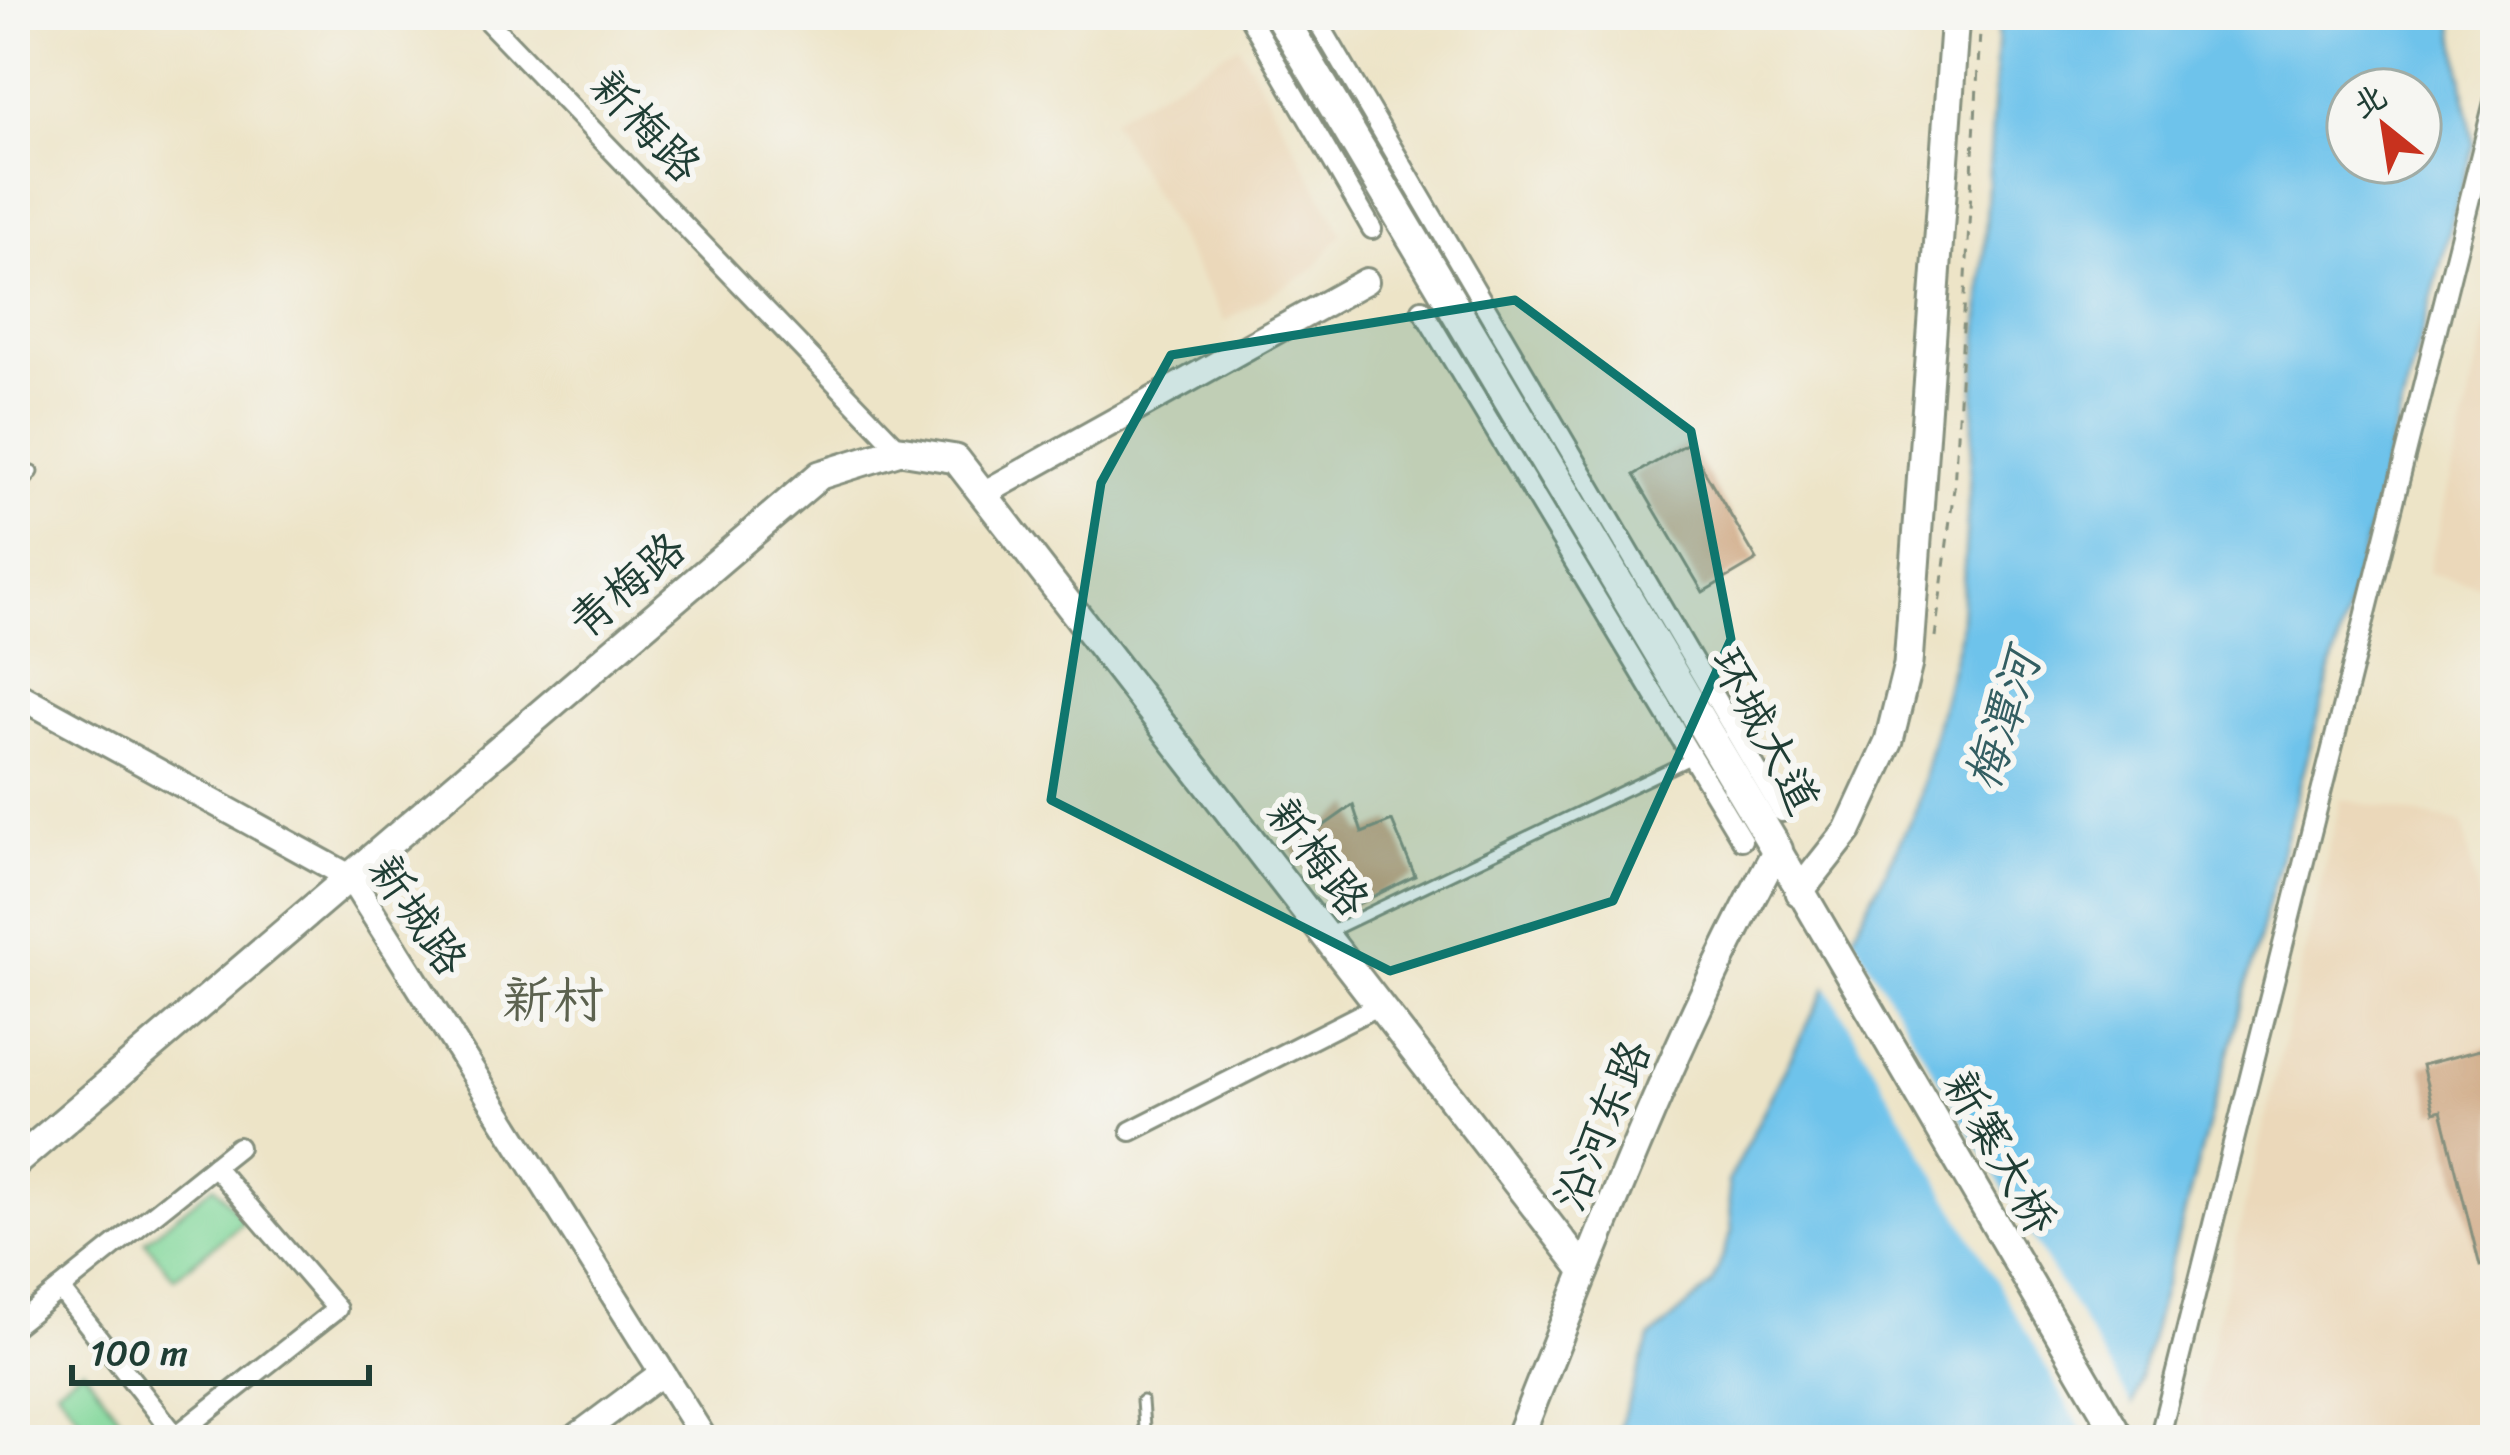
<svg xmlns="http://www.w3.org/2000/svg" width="2510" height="1455" viewBox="0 0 2510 1455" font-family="Sriracha,'LXGW WenKai TC',sans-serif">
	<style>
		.built { fill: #ebd8ba }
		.green { fill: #81d79a; stroke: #508a67; stroke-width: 3 }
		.water { fill: #6ec3eb; stroke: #468090; stroke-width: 3; fill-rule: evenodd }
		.pier { fill: #ede4c7 }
		.building { fill: #cea680 }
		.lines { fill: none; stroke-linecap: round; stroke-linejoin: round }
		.service-casing { stroke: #86907e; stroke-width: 15 }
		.minor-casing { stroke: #86907e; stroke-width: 24 }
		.tertiary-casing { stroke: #86907e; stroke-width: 30 }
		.secondary-casing { stroke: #86907e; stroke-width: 33 }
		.primary-casing { stroke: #86907e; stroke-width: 36 }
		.path { stroke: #86907e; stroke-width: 3; stroke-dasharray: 9 9; stroke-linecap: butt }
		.service { stroke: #fff; stroke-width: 9 }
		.minor { stroke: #fff; stroke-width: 18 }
		.tertiary { stroke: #fff; stroke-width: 24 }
		.secondary { stroke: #fff; stroke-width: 27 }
		.primary { stroke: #fff; stroke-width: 30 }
		.marked { fill: #0f766e; fill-opacity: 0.2; stroke: #0f766e; stroke-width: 9; stroke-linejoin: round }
		.labels { text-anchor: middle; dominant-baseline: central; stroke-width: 12; stroke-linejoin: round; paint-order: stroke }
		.street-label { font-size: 45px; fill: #1f3d34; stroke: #f6f6f2 }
		.water-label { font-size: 48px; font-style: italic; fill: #335e62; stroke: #f6f6f2 }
		.quarter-label { font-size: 51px; fill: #5c624f; stroke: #f6f6f2 }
	</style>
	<rect width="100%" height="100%" fill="#f6f6f2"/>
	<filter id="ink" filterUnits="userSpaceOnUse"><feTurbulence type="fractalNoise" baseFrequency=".00833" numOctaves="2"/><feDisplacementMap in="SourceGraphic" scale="24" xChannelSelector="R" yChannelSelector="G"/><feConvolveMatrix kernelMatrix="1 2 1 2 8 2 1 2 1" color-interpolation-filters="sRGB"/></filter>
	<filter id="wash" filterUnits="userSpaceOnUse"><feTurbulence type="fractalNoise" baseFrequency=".004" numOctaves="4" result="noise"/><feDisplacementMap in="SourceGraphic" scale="48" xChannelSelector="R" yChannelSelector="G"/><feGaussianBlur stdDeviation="2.7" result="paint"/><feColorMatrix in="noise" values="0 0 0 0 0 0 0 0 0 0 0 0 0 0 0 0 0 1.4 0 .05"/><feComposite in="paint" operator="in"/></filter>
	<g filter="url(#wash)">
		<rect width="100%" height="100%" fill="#ede4c7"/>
		<g class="built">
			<path d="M1239 45 1342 233 1313 270 1225 321 1111 119Z"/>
			<path d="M2495 294V588L2428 573Z"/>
			<path d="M2341 799 2463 823 2495 977V1440H2202L2200 1396Z"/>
		</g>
		<g class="green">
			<path d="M214 1185 244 1221 174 1278 145 1241Z"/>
			<path d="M83 1368 123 1421 98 1440 56 1388Z"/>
		</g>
		<path class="water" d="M1999 15H2452L2473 144 2123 1440H1615L1650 1338 1712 1285 1732 1231 1728 1182 1915 811 1960 633ZM2348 90H2420V162H2348Z"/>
		<path class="pier" d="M1849 929 2137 1414 2130 1440H2088L1823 979Z"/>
		<g id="blocks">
			<g class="building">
				<path d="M1688 443 1757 560 1703 592 1634 475Z"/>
				<path d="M1353 805 1362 833 1392 821 1415 876 1341 912 1291 849Z"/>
				<path d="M2495 1046V1262L2480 1266 2441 1110 2434 1112 2422 1065Z"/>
			</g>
		</g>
	</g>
	<g filter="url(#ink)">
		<use href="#blocks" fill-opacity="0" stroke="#86907e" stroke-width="3"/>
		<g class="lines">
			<g class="service-casing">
				<g id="service">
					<path d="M15 493 33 472"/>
					<path d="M1329 932 1692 758"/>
					<path d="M1142 1401 1145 1440"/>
				</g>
			</g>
			<g class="minor-casing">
				<g id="minor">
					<path d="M482 15 900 450"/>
					<path d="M1248 15 1372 229"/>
					<path d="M1314 15 1782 812"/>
					<path d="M1422 309 1742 840"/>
					<path d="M1131 1131 1379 1005"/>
					<path d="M60 1289 176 1436 337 1309 214 1166"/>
					<path d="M15 1325 238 1147"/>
					<path d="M2159 1440 2495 98"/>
				</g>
			</g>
			<g class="tertiary-casing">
				<g id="tertiary">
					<path d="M983 494 1366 281"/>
					<path d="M15 693 350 877 705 1440"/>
					<path d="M572 1440 662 1373"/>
				</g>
			</g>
			<g class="secondary-casing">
				<g id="secondary">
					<path d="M1777 850 2121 1440"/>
					<path d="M1799 892 1848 830 1889 741 1908 664 1955 15"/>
					<path d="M15 1163 820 475 900 450 956 459 1585 1271"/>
					<path d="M1518 1440C1597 1241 1674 1038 1777 850"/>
				</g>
			</g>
			<g class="primary-casing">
				<path id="primary" d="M1280 15 1777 850"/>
			</g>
			<path class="path" d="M1935 637 1954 488 1981 15"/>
			<use href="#service" class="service"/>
			<use href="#minor" class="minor"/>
			<use href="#tertiary" class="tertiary"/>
			<use href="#secondary" class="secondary"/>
			<use href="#primary" class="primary"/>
		</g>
	</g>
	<path class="marked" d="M1515 300 1691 431 1731 639 1613 901 1390 971 1051 800 1101 483 1171 355Z"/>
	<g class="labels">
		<g class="street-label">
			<text transform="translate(646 126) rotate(46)">新梅路</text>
			<text transform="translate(627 585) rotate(-40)">青梅路</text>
			<text transform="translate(1765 731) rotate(62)">环城大道</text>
			<text transform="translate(1318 857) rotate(52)">新梅路</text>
			<text transform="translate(418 915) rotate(55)">新城路</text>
			<text transform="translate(1602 1125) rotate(-67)">沿河东路</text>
			<text transform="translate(2000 1152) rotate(60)">新寨大桥</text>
		</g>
		<g class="water-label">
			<text transform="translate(2002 720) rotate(-72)">梅潭河</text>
		</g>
		<g class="quarter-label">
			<text x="553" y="1000">新村</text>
		</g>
	</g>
	<rect width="2510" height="1455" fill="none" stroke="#f6f6f2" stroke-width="60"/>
	<g transform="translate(2384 126) rotate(330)"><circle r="57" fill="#f6f6f2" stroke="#a0aca6" stroke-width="3"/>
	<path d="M0-9L21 45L0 30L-21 45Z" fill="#c8321e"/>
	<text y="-18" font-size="33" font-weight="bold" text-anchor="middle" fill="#1f3d34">北</text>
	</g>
	<path d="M72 1365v18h297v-18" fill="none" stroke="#1f3d34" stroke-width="6"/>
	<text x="90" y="1365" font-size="36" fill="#1f3d34" stroke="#f6f6f2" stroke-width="9" paint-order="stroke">100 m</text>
</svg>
